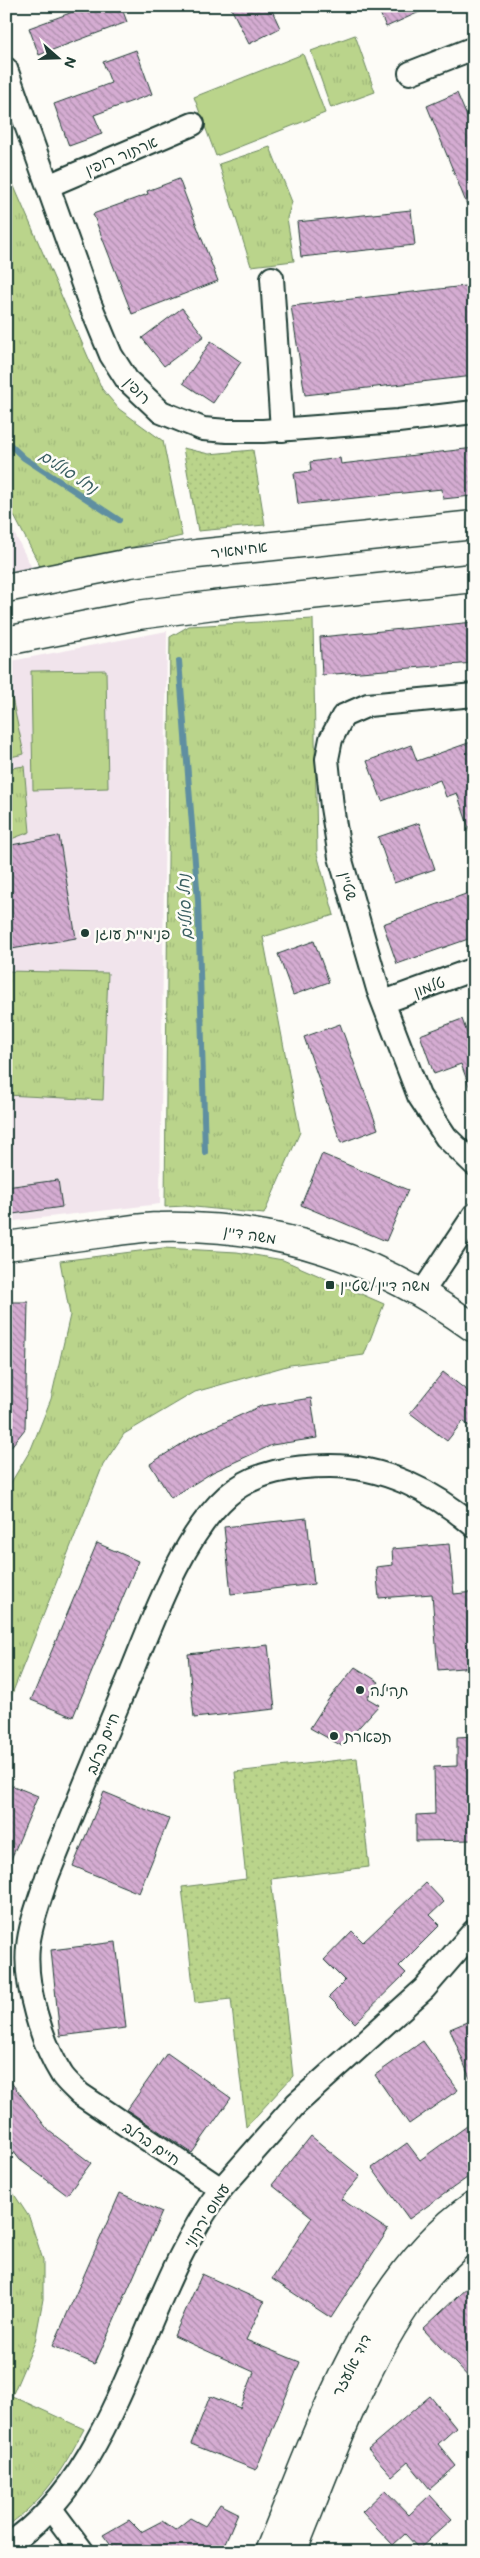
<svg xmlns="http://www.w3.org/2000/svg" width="480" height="2558" viewBox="0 0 480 2558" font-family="Mali,'Playpen Sans Hebrew',sans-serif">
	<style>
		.built { fill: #f1e4ec }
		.grass { fill: url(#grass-dots); stroke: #6c8860 }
		.park { fill: url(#park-tufts); stroke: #6c8860 }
		.garden { fill: #bad48b; stroke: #6c8860 }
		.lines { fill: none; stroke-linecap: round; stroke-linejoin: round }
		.stream { stroke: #5f8fa1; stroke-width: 6 }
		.building { fill: url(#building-back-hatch); stroke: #1f3d34 }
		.minor-casing { stroke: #1f3d34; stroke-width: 26 }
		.tertiary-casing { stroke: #1f3d34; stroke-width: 31 }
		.secondary-casing { stroke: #1f3d34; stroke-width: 31 }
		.minor { stroke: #fdfcf7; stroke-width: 22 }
		.tertiary { stroke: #fdfcf7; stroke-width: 28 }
		.secondary { stroke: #fdfcf7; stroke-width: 28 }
		.poi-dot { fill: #1f3d34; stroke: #fdfcf7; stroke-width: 2 }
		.labels { text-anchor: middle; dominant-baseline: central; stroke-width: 5; stroke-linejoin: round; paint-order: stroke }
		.street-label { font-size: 15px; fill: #1f3d34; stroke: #fdfcf7 }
		.poi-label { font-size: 15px; fill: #1f3d34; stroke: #fdfcf7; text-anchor: start }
		.water-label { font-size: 16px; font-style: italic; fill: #3a5f62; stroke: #fdfcf7 }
	</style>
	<defs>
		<pattern id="grass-dots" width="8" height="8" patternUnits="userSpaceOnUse" patternTransform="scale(1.25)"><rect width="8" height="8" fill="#bad48b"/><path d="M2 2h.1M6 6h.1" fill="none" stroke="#9fb779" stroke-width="1.8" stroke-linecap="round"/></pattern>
		<pattern id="park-tufts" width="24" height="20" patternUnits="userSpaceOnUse" patternTransform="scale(1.25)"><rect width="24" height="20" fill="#bad48b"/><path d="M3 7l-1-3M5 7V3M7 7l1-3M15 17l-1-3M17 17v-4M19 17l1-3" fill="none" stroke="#9fb779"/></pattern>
		<pattern id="building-back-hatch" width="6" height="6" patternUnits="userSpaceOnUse" patternTransform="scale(1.25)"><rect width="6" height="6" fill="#d5acd2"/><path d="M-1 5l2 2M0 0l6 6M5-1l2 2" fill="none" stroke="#ac8dab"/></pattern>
	</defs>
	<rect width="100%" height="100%" fill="#fdfcf7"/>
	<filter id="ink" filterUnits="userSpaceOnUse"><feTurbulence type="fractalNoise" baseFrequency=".02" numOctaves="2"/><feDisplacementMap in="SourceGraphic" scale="10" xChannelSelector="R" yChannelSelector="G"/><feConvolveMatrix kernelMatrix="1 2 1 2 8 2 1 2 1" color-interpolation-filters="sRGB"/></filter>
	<g filter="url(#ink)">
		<g class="built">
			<path d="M6 517 33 570 6 574Z"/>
			<path d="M167 631 160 1204 6 1222V662Z"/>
		</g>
		<g class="grass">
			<path d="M183 448 209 454 253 450 265 525 198 531Z"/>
			<path d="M357 1758 369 1867 271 1879 293 2076 246 2127 231 1999 195 2003 182 1887 246 1879 235 1772Z"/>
		</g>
		<g class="park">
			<path d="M355 35 375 92 331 108 311 51Z"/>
			<path d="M270 147 292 202 287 218 294 261 251 266 219 164Z"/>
			<path d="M6 168 102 389 119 409 163 441 182 536 41 568 6 500Z"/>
			<path d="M313 619 317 854 334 915 263 937 300 1132 264 1214 185 1206 165 1207 170 637 189 626Z"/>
			<path d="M24 766 30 832 6 841V769Z"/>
			<path d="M6 971 108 973 103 1100 6 1095Z"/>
			<path d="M163 1248 237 1252 283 1260 384 1304 364 1355 290 1365 195 1392 124 1434 103 1465 6 1709V1491L31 1449 51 1399 70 1315 60 1261Z"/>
			<path d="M6 2182 29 2217 43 2260V2299L35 2342 12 2396 84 2429C62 2471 45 2499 6 2527Z"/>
		</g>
		<g class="garden">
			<path d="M303 54 325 113 216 156 194 97Z"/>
			<path d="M6 670 24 754 6 758Z"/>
			<path d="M106 670 108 788 33 790 31 671Z"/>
		</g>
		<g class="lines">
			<g class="stream">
				<path d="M6 441 24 458 119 520"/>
				<path d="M179 661 198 900 205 1152"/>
			</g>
		</g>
		<g class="building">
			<path d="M89 6H121L127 22 39 55 29 28Z"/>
			<path d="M230 6H270L280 28 249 44Z"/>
			<path d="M377 6H433L386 27Z"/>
			<path d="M136 50 152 94 94 115 102 134 69 146 54 104 111 83 103 62Z"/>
			<path d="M457 93 474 133V222L427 106Z"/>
			<path d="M179 179 218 281 132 314 93 214 148 194 147 191Z"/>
			<path d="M411 210 415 245 301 257 297 222Z"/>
			<path d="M474 285V376L305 395 291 306Z"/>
			<path d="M182 308 204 336 164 366 142 338Z"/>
			<path d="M211 341 241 362 213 403 183 383Z"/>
			<path d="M474 448V481L470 482 472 496 443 499 442 489 298 504 294 473 311 471 310 462 340 458 341 464Z"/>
			<path d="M474 622V663L322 675 320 637Z"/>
			<path d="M474 741V833L471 834 457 793 446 797 440 780 382 801 367 761 411 745 417 761Z"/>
			<path d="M419 823 435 869 394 883 378 837Z"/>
			<path d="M59 836 76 938 6 950V846Z"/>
			<path d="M474 891V937L397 964 383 924Z"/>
			<path d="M314 941 329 982 293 995 278 954Z"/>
			<path d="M462 1019 474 1052V1093L472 1094 461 1064 434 1074 420 1035Z"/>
			<path d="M340 1024 378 1129 341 1143 304 1037Z"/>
			<path d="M322 1154 408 1190 386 1241 301 1205Z"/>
			<path d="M58 1180 62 1207 6 1215V1187Z"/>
			<path d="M6 1302H28L25 1429 6 1453Z"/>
			<path d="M443 1372 474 1396V1430L463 1421 447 1441 410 1413Z"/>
			<path d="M311 1398 317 1438 272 1445 213 1472 171 1498 150 1464 194 1436 261 1406Z"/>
			<path d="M307 1518 314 1584 231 1594 224 1527Z"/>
			<path d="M97 1543 138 1561 73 1717 31 1700Z"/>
			<path d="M449 1544 454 1594 474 1592V1667L438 1670 432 1594 379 1598 376 1567 393 1565 392 1549Z"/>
			<path d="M268 1645 275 1709 194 1718 188 1654Z"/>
			<path d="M355 1667 379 1682 367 1698 379 1705 342 1746 310 1728 328 1700Z"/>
			<path d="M474 1736V1840L416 1841V1815L435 1814 434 1767 457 1766V1737Z"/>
			<path d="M6 1783 38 1796 6 1871Z"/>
			<path d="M104 1792 169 1819 139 1893 73 1866Z"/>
			<path d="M426 1883 444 1902 430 1915 440 1925 399 1966 406 1973 355 2023 329 1997 345 1981 324 1960 352 1931 363 1942Z"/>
			<path d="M116 1942 126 2028 60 2036 51 1950Z"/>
			<path d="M474 2019V2086H473L450 2029Z"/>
			<path d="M423 2041 458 2090 409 2124 375 2075Z"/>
			<path d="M167 2053 231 2098 192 2153 127 2110Z"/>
			<path d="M6 2076 49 2131 91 2163 67 2195 20 2160 6 2142Z"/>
			<path d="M474 2121V2173L409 2219 372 2168 407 2143 420 2160Z"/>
			<path d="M311 2136 360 2176 341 2199 388 2230 331 2318 272 2279 312 2217 272 2185Z"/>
			<path d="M120 2193 162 2212 95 2364 53 2346Z"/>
			<path d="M202 2274 264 2302 246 2340 300 2362 256 2470 191 2444 210 2396 240 2408 254 2372 174 2336Z"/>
			<path d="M474 2281V2383L423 2329Z"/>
			<path d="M430 2396 456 2428 438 2444 456 2466 430 2489 408 2462 392 2476 368 2449Z"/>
			<path d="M385 2490 409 2515 430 2495 452 2519 419 2549 405 2534 393 2545 362 2512Z"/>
			<path d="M220 2504 238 2513 221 2552H116L103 2535 129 2520 141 2532 162 2521 175 2530 190 2518 205 2526Z"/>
		</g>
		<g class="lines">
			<g class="minor-casing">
				<g id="minor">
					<path d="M6 69 90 304 111 355 127 380 161 412 203 429 227 431H263L398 421 474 412"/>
					<path d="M410 73 474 48"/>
					<path d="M48 186 193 124"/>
					<path d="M272 278 282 430"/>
					<path d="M474 695 368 705 343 716 331 739 327 759 332 807 340 857 378 989 419 1096 446 1137 474 1164"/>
					<path d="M384 1002 474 969"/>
					<path d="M422 1293 474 1215"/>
					<path d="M221 2189 80 2094C74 2088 67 2082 62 2075 42 2043 24 1986 28 1947 30 1924 40 1900 47 1877 74 1811 101 1744 129 1678 152 1622 182 1536 227 1496 255 1471 294 1466 330 1466 383 1466 434 1491 474 1526"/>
					<path d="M51 2509 83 2552"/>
					<path d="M6 2546C122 2471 139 2297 221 2189L296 2104 424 1989 474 1931"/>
				</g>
			</g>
			<g class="tertiary-casing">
				<g id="tertiary">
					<path d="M6 1246C41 1241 76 1237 111 1232 127 1230 144 1227 160 1227 278 1224 379 1259 474 1328"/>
					<path d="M269 2552C317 2437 367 2278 474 2205"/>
					<path d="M292 2552C330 2460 363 2358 425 2279 440 2261 457 2246 474 2230"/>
				</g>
			</g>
			<g class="secondary-casing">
				<g id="secondary">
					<path d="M6 588 130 563 197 554 474 525"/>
					<path d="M6 641 138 615 214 605 474 578"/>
				</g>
			</g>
			<use href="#minor" class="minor"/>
			<use href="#tertiary" class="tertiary"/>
			<use href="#secondary" class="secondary"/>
		</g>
	</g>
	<g class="poi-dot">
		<circle cx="85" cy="933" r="5"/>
		<rect x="325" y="1280" width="10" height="10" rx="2.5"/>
		<circle cx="360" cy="1690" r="5"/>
		<circle cx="334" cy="1736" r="5"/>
	</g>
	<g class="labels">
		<g class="street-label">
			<text transform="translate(121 155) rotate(-23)">ארתור רופין</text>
			<text transform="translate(138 390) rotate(47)">רופין</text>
			<text transform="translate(239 549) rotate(-7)">אחימאיר</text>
			<text transform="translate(349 886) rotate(74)">שטיין</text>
			<text transform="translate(429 986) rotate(-20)">טלמון</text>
			<text transform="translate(250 1234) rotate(9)">משה דיין</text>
			<text transform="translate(102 1743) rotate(-68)">חיים ברלב</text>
			<text transform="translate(152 2143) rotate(34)">חיים ברלב</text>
			<text transform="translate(206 2215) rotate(-58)">עמוס ירקוני</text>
			<text transform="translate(351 2365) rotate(-63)">דוד אלעזר</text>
		</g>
		<g class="poi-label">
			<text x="95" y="933">פנימיית עוגן</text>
			<text x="340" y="1285">משה דיין/שטיין</text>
			<text x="370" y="1690">תהילה</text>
			<text x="344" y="1736">תפארת</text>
		</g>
		<g class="water-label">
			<text transform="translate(69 471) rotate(33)">נחל סוללים</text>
			<text transform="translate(184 907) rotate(-93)">נחל סוללים</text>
		</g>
	</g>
	<rect width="480" height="2558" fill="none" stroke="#fdfcf7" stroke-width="25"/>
	<rect x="12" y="12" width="455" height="2533" fill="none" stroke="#1f3d34" stroke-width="2" filter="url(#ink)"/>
	<g transform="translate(58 58) rotate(110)" stroke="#fdfcf7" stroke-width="4" paint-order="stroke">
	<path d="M0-4L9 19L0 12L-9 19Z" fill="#1f3d34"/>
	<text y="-8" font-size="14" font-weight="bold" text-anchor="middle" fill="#1f3d34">N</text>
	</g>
</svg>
